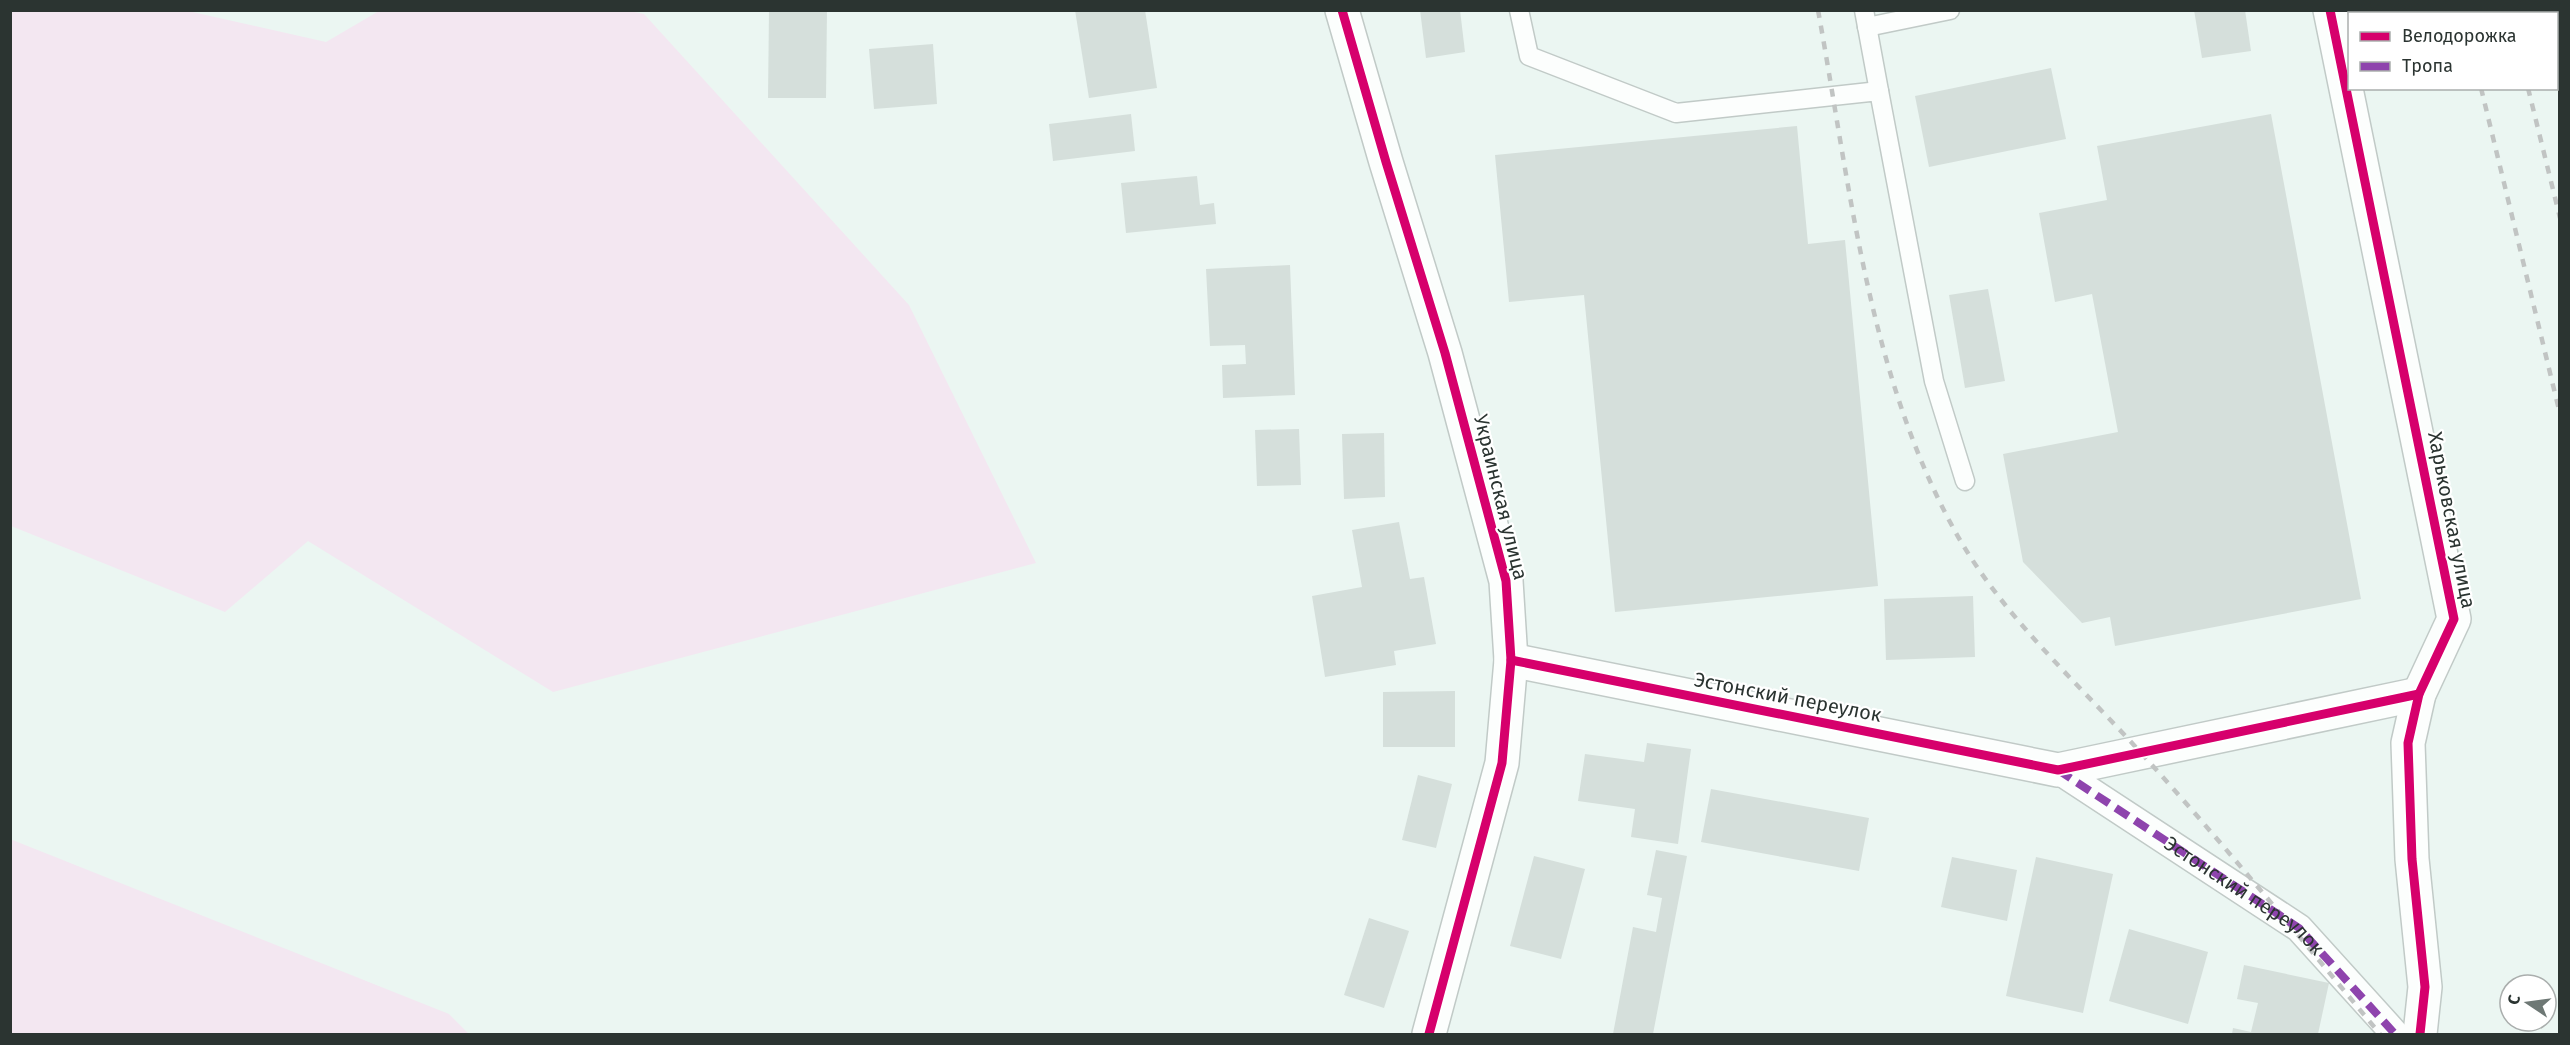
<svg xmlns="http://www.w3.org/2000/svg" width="2570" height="1045" viewBox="0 0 2570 1045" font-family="'Fira Sans',sans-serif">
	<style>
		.green { fill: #f3e7f1 }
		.building { fill: #d5dfdb }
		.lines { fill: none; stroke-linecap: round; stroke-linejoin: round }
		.service-casing { stroke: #c1cac7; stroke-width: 21 }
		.pedestrian-casing { stroke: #c1cac7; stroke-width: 30 }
		.minor-casing { stroke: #c1cac7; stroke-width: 36 }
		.tertiary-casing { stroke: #c1cac7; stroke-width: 36 }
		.service { stroke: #fcfefd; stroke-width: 18 }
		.pedestrian { stroke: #fcfefd; stroke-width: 27 }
		.minor { stroke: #fcfefd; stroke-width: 33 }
		.tertiary { stroke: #fcfefd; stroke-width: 33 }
		.rail { stroke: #c1c4c3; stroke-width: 4.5; stroke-dasharray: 8 8; stroke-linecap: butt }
		.quiet { stroke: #8e44ad; stroke-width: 8; stroke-dasharray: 15 8; stroke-linecap: butt }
		.cycleway-casing { stroke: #fff; stroke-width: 13 }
		.cycleway { stroke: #d6006c; stroke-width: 9 }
		.labels { text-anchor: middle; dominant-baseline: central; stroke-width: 4.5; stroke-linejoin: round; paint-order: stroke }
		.street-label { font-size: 20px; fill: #2b3431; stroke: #fff }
	</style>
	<rect width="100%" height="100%" fill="#ebf6f2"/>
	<g class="green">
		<path d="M630 11 644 14 909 305 1036 563 553 692 308 541 225 612 11 526V11H188L326 42 379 11Z"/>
		<path d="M10 839 449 1014 469 1034H11Z"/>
	</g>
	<g class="building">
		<path d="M769 10H827L826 98H768Z"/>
		<path d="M1075 10H1145L1157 88 1089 98Z"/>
		<path d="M1420 10H1460L1465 52 1426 58Z"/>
		<path d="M2194 10H2245L2251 51 2202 58Z"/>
		<path d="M933 44 937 104 874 109 869 49Z"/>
		<path d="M2051 68 2066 139 1929 167 1915 96Z"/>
		<path d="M1131 114 1135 151 1053 161 1049 124Z"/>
		<path d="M2271 114 2361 599 2115 646 2110 617 2082 623 2023 562 2003 454 2118 432 2092 294 2055 302 2039 213 2107 200 2097 146Z"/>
		<path d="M1797 126 1808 244 1845 240 1878 586 1615 612 1584 295 1509 302 1495 155Z"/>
		<path d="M1197 176 1200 205 1214 203 1216 224 1126 233 1121 183Z"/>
		<path d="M1290 265 1295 395 1223 398 1222 365 1246 364 1245 345 1210 346 1206 269Z"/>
		<path d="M1988 289 2005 381 1965 388 1949 295Z"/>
		<path d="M1299 429 1301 485 1257 486 1255 430Z"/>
		<path d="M1384 433 1385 497 1344 499 1342 434Z"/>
		<path d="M1399 522 1410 579 1424 577 1436 644 1394 651 1396 665 1325 677 1312 596 1362 587 1352 530Z"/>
		<path d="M1973 596 1975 657 1886 660 1884 599Z"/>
		<path d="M1455 691V747H1383V692Z"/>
		<path d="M1647 743 1691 749 1678 844 1631 837 1635 809 1578 801 1585 754 1644 762Z"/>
		<path d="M1418 775 1452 784 1436 848 1402 840Z"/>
		<path d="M1711 789 1869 818 1859 871 1701 842Z"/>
		<path d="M1656 850 1687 856 1653 1034H1613L1633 927 1656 932 1662 898 1647 895Z"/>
		<path d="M1534 856 1585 869 1561 959 1510 946Z"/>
		<path d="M1952 857 2017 870 2007 921 1941 907Z"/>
		<path d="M2036 857 2113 874 2083 1013 2006 996Z"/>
		<path d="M1369 918 1409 931 1384 1008 1344 995Z"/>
		<path d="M2129 929 2208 952 2188 1024 2109 1001Z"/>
		<path d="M2244 965 2329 983 2318 1034H2232L2233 1028 2251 1032 2258 1003 2237 999Z"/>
	</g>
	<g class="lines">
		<g class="service-casing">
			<g id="service">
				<path d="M1519 10 1529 56 1676 113 1879 91 1934 381 1965 481"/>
				<path d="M1864 10 1879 91"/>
				<path d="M1867 27 1950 10"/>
			</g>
		</g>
		<g class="pedestrian-casing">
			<g id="pedestrian">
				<path id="s1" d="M2058 770 2299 928 2395 1034"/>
			</g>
		</g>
		<g class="minor-casing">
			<g id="minor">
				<path d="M2330 10 2454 619 2419 694 2408 743 2412 859 2425 987 2420 1034"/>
				<path d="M1511 660 2058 770 2419 694"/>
			</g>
		</g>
		<g class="tertiary-casing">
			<path id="tertiary" d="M1342 10 1386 162 1445 353 1506 581 1511 660 1502 763 1429 1034"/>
		</g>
		<use href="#service" class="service"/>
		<use href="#pedestrian" class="pedestrian"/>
		<use href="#minor" class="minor"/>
		<use href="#tertiary" class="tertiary"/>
		<g class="rail">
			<path d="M1818 10C1850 185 1868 375 1956 533 2003 617 2078 683 2142 754 2224 844 2302 940 2380 1034"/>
			<path d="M2462 10 2463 14"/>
			<path d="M2510 10 2511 14"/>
			<path d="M2481 88 2560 414"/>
			<path d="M2528 88 2560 218"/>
		</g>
		<path class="quiet" d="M2058 770 2299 928 2395 1034"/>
		<g class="cycleway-casing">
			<g id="cycleway">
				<path d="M1342 10 1386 162 1445 353 1506 581 1511 660 1502 763 1429 1034"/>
				<path d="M2330 10 2454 619 2419 694 2408 743 2412 859 2425 987 2420 1034"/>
				<path d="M1511 660 2058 770 2419 694"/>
			</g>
		</g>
		<use href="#cycleway" class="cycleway"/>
	</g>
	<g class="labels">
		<g class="street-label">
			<text transform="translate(1501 497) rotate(76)">Украинская улица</text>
			<text transform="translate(2452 520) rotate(79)">Харьковская улица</text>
			<text transform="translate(1788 697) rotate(11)">Эстонский переулок</text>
			<text stroke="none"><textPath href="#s1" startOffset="225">Эстонский переулок</textPath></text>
		</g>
	</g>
	<rect width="2570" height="1045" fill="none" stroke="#2b3431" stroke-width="24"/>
	<rect x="2348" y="12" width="210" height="78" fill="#ffffff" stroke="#aaaead" stroke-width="1.5"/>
	<rect x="2360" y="32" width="30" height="9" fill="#d6006c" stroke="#aaaead" stroke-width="1.5"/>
	<text x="2402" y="42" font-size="18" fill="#2b3431">Велодорожка</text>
	<rect x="2360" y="62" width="30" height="9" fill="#8e44ad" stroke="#aaaead" stroke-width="1.5"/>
	<text x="2402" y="72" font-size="18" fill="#2b3431">Тропа</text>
	<g transform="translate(2528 1003) rotate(283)"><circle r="28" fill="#ffffff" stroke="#aaaead" stroke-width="1.5"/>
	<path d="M0-4.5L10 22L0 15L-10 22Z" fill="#6e7875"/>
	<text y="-9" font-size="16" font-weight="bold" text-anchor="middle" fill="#2b3431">С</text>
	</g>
</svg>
